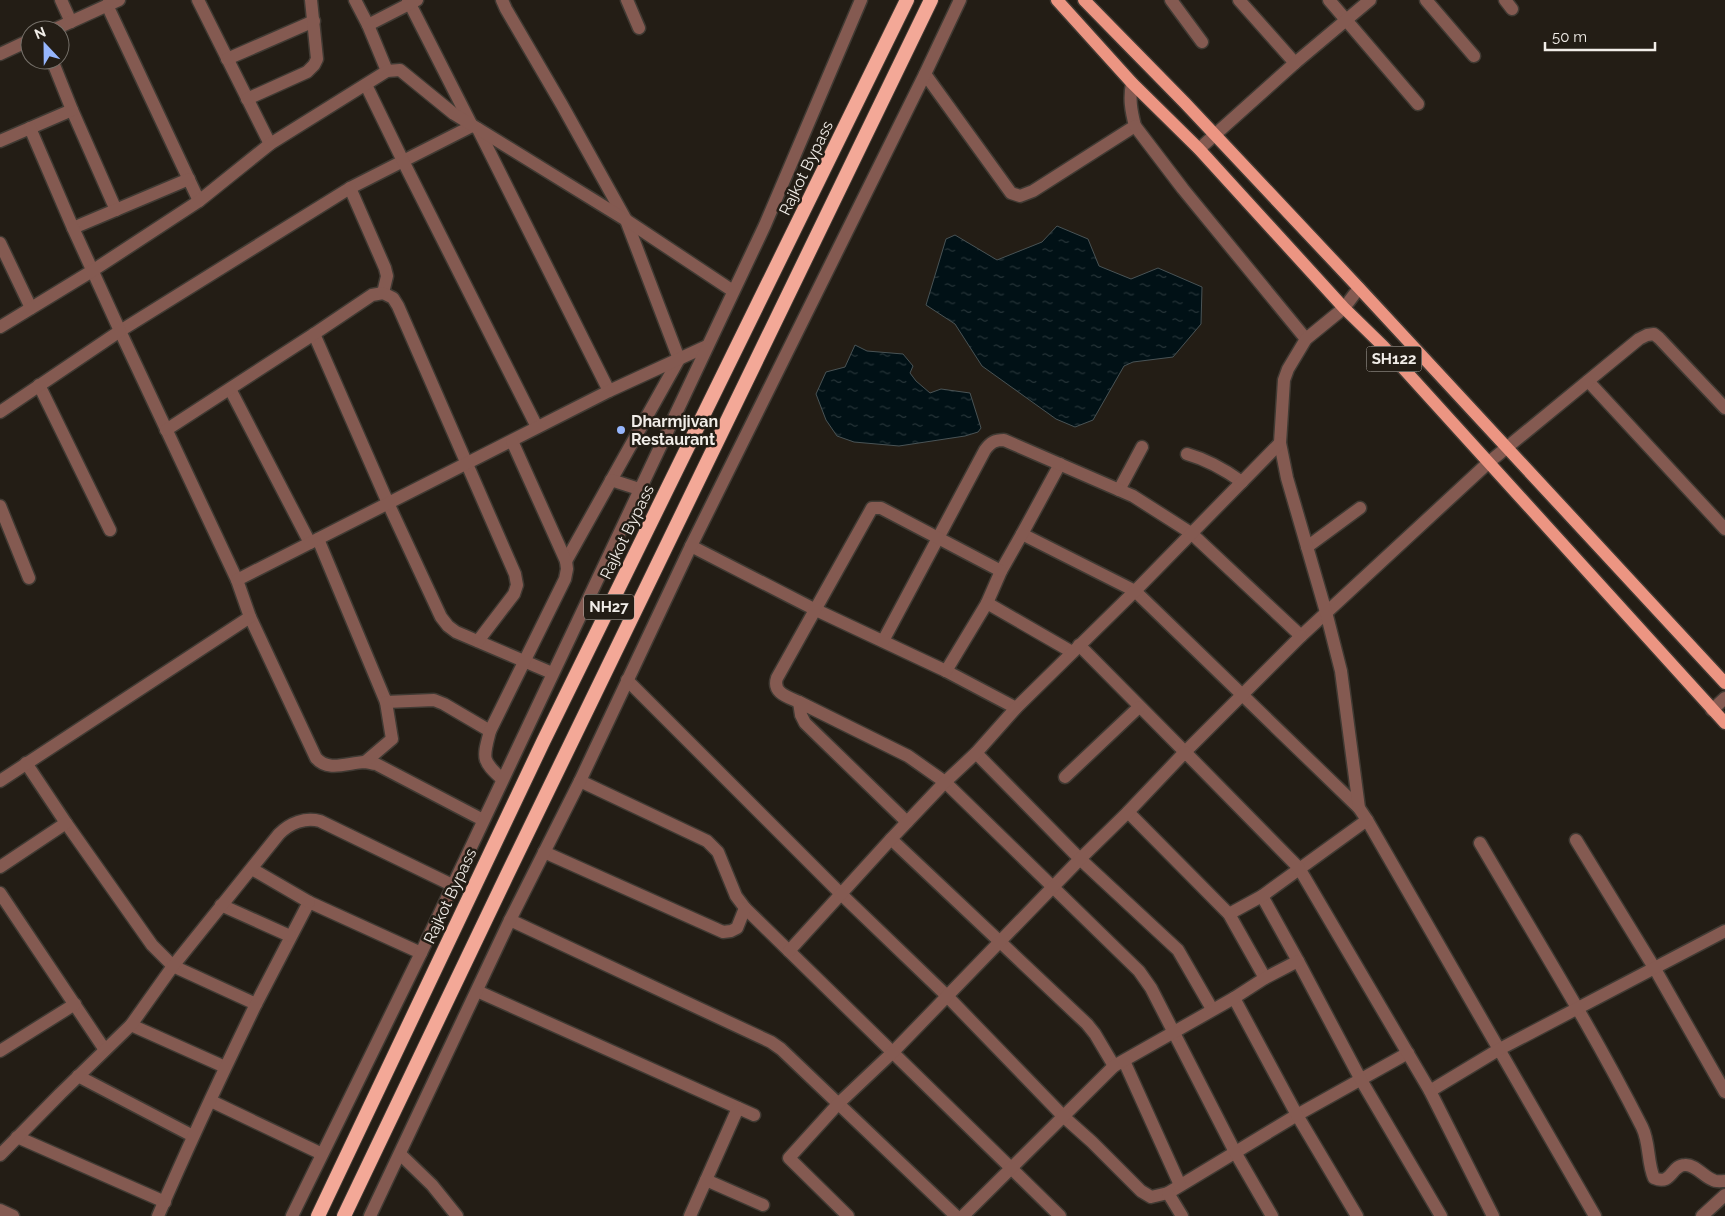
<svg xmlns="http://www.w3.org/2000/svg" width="1725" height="1216" viewBox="0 0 1725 1216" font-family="Raleway,sans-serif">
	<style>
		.water { fill: url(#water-ripples); stroke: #495355 }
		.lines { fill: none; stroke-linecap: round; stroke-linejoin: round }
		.minor-casing { stroke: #403a33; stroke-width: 15 }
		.tertiary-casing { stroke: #403a33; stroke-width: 15 }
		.primary-casing { stroke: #403a33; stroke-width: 15 }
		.trunk-casing { stroke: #403a33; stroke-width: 16 }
		.minor { stroke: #845a51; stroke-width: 12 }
		.tertiary { stroke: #845a51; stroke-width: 12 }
		.primary { stroke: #ec9582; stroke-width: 12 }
		.trunk { stroke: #f3a897; stroke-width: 14 }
		.poi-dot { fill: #96b6fd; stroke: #231d15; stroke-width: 2 }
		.labels { text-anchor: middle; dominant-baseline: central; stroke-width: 5; stroke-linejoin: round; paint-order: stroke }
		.shield { fill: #231d15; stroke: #b3afa9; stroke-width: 1 }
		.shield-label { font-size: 15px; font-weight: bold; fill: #f1ede8 }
		.street-label { font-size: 16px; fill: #f1ede8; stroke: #231d15 }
		.poi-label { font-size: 16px; font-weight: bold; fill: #f1ede8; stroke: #231d15; text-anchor: start }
	</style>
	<defs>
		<pattern id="water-ripples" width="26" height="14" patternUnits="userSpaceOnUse" patternTransform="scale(1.25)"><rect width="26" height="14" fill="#011116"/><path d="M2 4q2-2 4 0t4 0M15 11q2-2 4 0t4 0" fill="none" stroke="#263438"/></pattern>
	</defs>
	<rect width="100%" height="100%" fill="#231d15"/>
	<g class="water">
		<path d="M1057 226 1088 239 1099 266 1131 279 1158 268 1202 287 1201 324 1173 357 1133 362 1124 366 1093 420 1075 427 1056 419 982 366 955 324 926 305 946 239 955 235 997 260 1042 242Z"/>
		<path d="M855 345 867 351 903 354 913 366 910 373 916 381 930 393 941 389 970 393 981 428 978 432 965 436 899 446 854 442 837 436 826 420 816 394 826 372 845 367Z"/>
	</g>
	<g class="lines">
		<g class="minor-casing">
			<g id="minor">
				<path d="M61 0 71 22"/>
				<path d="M198 0 270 144"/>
				<path d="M355 0 368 25 387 71"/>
				<path d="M408 0 472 126 350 188 120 331 237 580 250 617 316 758C328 772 347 763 364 762 368 762 372 764 376 764L483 820"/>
				<path d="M502 0 506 9 562 105 626 220 679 359 566 561"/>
				<path d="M627 0 639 28"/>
				<path d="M1171 0 1202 42"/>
				<path d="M1239 0 1295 63"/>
				<path d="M1329 0 1418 104"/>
				<path d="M1426 0 1474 56"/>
				<path d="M1505 0 1512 9"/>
				<path d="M107 5 199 201"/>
				<path d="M368 25 417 0"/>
				<path d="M53 30 119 0"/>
				<path d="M0 54 30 40"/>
				<path d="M227 59 314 21"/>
				<path d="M925 74 1011 193 1020 196 1033 191 1135 126C1131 110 1129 99 1132 83"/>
				<path d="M366 85 403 161 537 427"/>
				<path d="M247 99 307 72 314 65 317 59 311 0"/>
				<path d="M72 110 116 210"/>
				<path d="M1135 126 1183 189 1306 339"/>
				<path d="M478 129 609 391"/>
				<path d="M0 141 72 110 52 60"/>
				<path d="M1199 149 1295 63 1370 0"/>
				<path d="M350 188 385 268 387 276 383 293"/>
				<path d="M73 228 189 179"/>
				<path d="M0 243 31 308"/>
				<path d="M314 334 388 503 441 617 448 626 456 632 552 673"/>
				<path d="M1588 381 1725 529"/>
				<path d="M39 385 110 530"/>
				<path d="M230 389 310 543"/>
				<path d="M0 412 120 331 73 228 30 128"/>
				<path d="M166 430 314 334 372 295 383 293 393 298 398 306 515 574 517 585 514 594 478 641"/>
				<path d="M1187 454C1208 460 1224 469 1242 482"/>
				<path d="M611 480 639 489"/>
				<path d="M1119 490 1142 447"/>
				<path d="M0 506 29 578"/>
				<path d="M1022 534 1135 591 1359 808"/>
				<path d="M318 539 386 702 434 700 444 704 490 731"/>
				<path d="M691 546 814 609 946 671 1016 708"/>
				<path d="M1307 547 1360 508"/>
				<path d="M237 580 609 391 707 346"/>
				<path d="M987 603 1001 571 1022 534 1060 464"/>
				<path d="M883 641 985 450C991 442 995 440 1004 440L1133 496 1191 533 1301 636 1488 463 1639 339 1647 335 1654 334 1659 338 1725 408"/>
				<path d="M1079 645 1185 752 1301 636"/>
				<path d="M946 671 987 603 1072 652"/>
				<path d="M627 680 841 894 946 995 1064 1117 1092 1142 1141 1191 1151 1197 1168 1193 1297 1115 1408 1053"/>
				<path d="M799 702C788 697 772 693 777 678L872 508H881L1001 571"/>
				<path d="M1712 710 1725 698"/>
				<path d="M976 753 1080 859 1178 950 1212 1009"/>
				<path d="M365 762 392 739 386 702"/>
				<path d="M26 763 66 823 152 945 173 966 256 1004 309 902 421 953"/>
				<path d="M1065 777 1139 707"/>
				<path d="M502 779C481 760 483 758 490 731L565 579 567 569 566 561 512 441"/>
				<path d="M0 781 250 617"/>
				<path d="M580 781 707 841 718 852 736 896 745 908 1060 1216"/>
				<path d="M1128 812 1229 914 1265 978"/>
				<path d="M1367 820 1595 1216"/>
				<path d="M907 822 805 723 801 715 799 702 908 756 945 782 1139 971 1151 988 1235 1152 1272 1216"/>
				<path d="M891 839 1087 1024 1095 1034 1114 1066"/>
				<path d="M1576 840 1655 969 1725 1092"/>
				<path d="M1480 843C1535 937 1593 1030 1642 1127 1650 1143 1647 1162 1654 1178 1672 1186 1671 1165 1685 1165 1695 1164 1704 1177 1713 1180 1716 1182 1721 1181 1725 1181"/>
				<path d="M544 852 723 932 731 931 737 928 745 908"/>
				<path d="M0 867 66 823"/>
				<path d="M252 869 309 902"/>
				<path d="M0 893 105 1050"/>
				<path d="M1262 896 1298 961 1361 1080 1441 1216"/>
				<path d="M221 905 290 936"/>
				<path d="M1229 914 1262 896 1367 820 1359 808 1341 671 1326 612 1287 478 1280 443 1284 380 1288 369 1306 339 1344 308 1359 288"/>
				<path d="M510 920 771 1042 781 1049 956 1216"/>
				<path d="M789 951 891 839 945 782 976 753 1016 708 1135 591 1280 443"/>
				<path d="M477 991 754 1115"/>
				<path d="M1234 998 1297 1115 1357 1216"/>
				<path d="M131 1025 225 1067"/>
				<path d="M0 1051 75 1004"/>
				<path d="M1124 1061 1180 1185"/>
				<path d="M78 1076 193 1136"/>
				<path d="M1430 1091 1498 1050 1725 931"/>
				<path d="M211 1101 322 1154"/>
				<path d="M17 1137 165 1202"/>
				<path d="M400 1154 432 1185 457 1216"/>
				<path d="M0 1155 60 1094 131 1025 173 966 279 834C290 823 305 817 320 821L452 885"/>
				<path d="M706 1180 763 1205"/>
				<path d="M1168 1193 1182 1216"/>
				<path d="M0 1210 13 1216"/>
				<path d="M158 1216C189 1144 222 1074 256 1004"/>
				<path d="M690 1216 738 1108"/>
				<path d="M848 1216 789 1158 838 1104 893 1052 1080 859 1128 812 1185 752 1299 868 1430 1091 1493 1216"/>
				<path d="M963 1216 1114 1066 1234 998 1265 978 1298 961"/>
				<path d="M1702 1216 1725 1195"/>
			</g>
		</g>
		<g class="tertiary-casing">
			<g id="tertiary">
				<path d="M0 327 92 271 199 201 270 144 387 71 400 70 454 114 626 220 733 291"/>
				<path d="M292 1216 421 953 765 225 861 0"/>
				<path d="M370 1216 510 920 580 781 691 546 925 74 960 0"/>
			</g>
		</g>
		<g class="primary-casing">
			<g id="primary">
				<path d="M1057 0 1132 83 1199 149 1344 308 1383 346 1725 723"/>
				<path d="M1084 0 1185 103 1359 288 1725 683"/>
			</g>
		</g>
		<g class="trunk-casing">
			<g id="trunk">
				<path d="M318 1216 543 742 907 0"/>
				<path d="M344 1216 507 875 931 0"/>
			</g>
		</g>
		<use href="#minor" class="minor"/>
		<use href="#tertiary" class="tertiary"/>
		<use href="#primary" class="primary"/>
		<use href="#trunk" class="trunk"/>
	</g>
	<circle class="poi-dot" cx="621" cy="430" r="5"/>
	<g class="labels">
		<g class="shield">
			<rect x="1366.5" y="346.5" width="55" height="25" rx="4"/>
			<rect x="584" y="594.5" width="50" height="25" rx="4"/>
		</g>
		<g class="shield-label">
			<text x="1394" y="359">SH122</text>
			<text x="609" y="607">NH27</text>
		</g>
		<g class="street-label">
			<text transform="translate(806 168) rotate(-64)">Rajkot Bypass</text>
			<text transform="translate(627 532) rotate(-64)">Rajkot Bypass</text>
			<text transform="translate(450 896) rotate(-65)">Rajkot Bypass</text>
		</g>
		<g class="poi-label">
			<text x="631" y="421">Dharmjivan<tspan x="631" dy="18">Restaurant</tspan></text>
		</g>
	</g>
	<g transform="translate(45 45) rotate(338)"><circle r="24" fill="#231d15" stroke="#757069"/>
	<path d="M0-4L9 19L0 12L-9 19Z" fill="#96b6fd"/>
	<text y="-8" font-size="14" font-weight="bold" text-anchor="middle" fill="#f1ede8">N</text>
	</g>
	<path d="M1545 42v8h110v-8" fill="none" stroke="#f1ede8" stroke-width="2.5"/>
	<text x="1552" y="42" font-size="15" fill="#f1ede8" stroke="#231d15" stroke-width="4" paint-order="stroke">50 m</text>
</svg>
